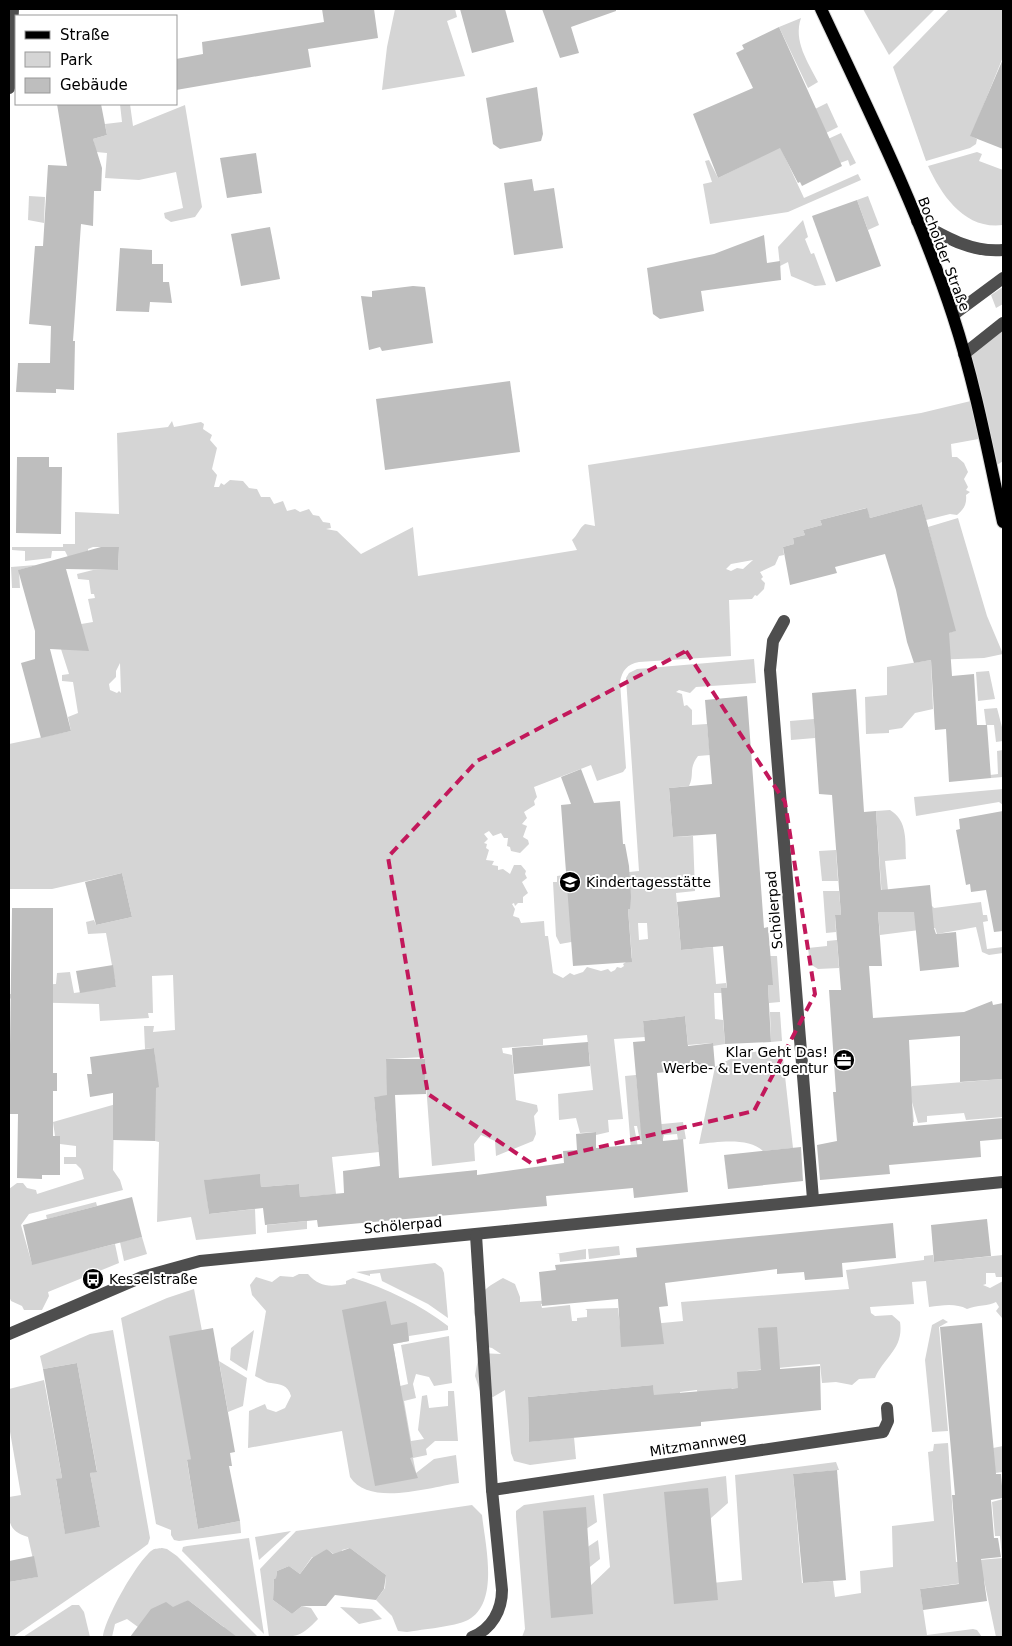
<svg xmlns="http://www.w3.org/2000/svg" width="1012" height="1646" viewBox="0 0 1012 1646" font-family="'DejaVu Sans',sans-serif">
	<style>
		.green { fill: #d5d5d5; fill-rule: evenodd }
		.building { fill: #bebebe }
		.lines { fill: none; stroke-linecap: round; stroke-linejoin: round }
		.major-casing { stroke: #dbdbdb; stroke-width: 14 }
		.minor { stroke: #4e4e4e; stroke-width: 12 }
		.major { stroke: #000; stroke-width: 12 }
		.marked { fill: none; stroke: #c2185b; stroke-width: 4; stroke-dasharray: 10 6; stroke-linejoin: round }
		.labels { text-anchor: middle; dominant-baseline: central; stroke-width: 4; stroke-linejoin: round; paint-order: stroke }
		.street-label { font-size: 14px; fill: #000; stroke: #fff }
		.poi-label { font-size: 14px; fill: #000; stroke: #fff; text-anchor: start }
	</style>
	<rect width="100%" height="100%" fill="#fff"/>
	<g class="green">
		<path d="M395 9H455L457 17 447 21 465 76 382 90 387 47Z"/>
		<path d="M863 9H935L889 55Z"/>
		<path d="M949 9H1003V57L971 136 977 139 976 144 970 148 926 161 893 67Z"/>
		<path d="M801 18C793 41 808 62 818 82L808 88 779 27Z"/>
		<path d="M827 103 838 127 826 133 815 109Z"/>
		<path d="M120 104H130L133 126 185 105 202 207 195 217 171 222 165 218 164 213 183 208 176 172 139 180 105 178 107 153 96 152 93 139 107 135 105 124 122 122Z"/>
		<path d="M771 127 804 198 858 174 861 180 788 212 710 224 703 184 712 182 705 161 709 160 718 178 762 156Z"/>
		<path d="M841 133 856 163 850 166 848 160 840 163 828 139Z"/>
		<path d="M977 152 982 154 979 161 1003 170V225C965 230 942 196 928 166Z"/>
		<path d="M29 196 45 197 44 223 28 220Z"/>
		<path d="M868 196 879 225 868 230 857 200Z"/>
		<path d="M803 220 808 237 805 239 811 254 814 253 826 285 815 286 791 276 788 262 780 266 778 247Z"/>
		<path d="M1003 287V304L996 308 991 295Z"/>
		<path d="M1003 323V461L991 469 984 438 951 444 952 457H957L964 463 968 472 964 479 968 487 966 490 970 492 966 495C967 504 964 509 957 515L950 514 926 520 922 504 870 518 866 508 820 520 822 525 803 530 805 535 793 538 794 544 783 547 784 555 779 556 775 565 760 572 763 577 761 579 765 583 764 589 757 596 755 595 752 599 729 600 731 656 639 662C627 664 622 671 620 682L626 768 623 772 597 781 591 765 534 787 537 797 534 801 535 805 524 812 527 818 522 824 527 826 523 837 528 840 529 844 520 853 511 851 510 847 507 846 508 838H504L501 833 493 836 489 831 484 834 488 839 484 843 487 844 486 848 489 850 486 860 494 861 492 865 498 866V870L503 869 510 874 514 865H521L526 871 525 874 527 878 522 882 528 893 523 897V903H518L515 906 514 903 512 904 515 909 513 916 519 918 521 923 544 921 545 936H548L553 973 563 978 570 973 574 975 583 972 587 967 601 971 608 969 611 972 615 970 617 967 621 968 624 966 623 964 632 958 628 909H630L629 872 639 871 626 678 629 673 637 669 754 659 756 683 696 687 690 693 679 690 676 692 682 694 684 706 687 705 692 710V725L707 724 710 755 698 756C688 769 695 774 689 786L669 788 673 837 693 836 695 891 676 893 681 950 713 947 716 984 726 983 727 988 722 993H714L715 1019 723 1020 725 1044 713 1046 712 1043 688 1045 685 1016 643 1021 645 1037 614 1039 623 1119 608 1120 609 1132 596 1135 595 1132 580 1133 576 1118 559 1120 558 1094 593 1090 587 1035 543 1039V1045L502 1048 503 1053 512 1055 516 1100 537 1105 538 1111 534 1116 536 1134 533 1141 496 1156 495 1141 481 1135 474 1144 475 1161 432 1166 424 1057 386 1059 387 1076 395 1095 374 1097 379 1152 332 1157 336 1194 300 1197 299 1184 261 1187 260 1175 205 1180 209 1214 255 1209 256 1234 196 1240 191 1217 157 1222 159 1142 155 1141V1117L114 1116 113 1170 120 1180 123 1190 29 1214 21 1225 32 1264 115 1244 119 1263 48 1292 49 1296 42 1310H24L22 1306 11 1301 9 1296V1189L17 1183H23L27 1188 36 1190 37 1194 84 1179 81 1169 76 1164H64V1157H76V1146L60 1144V1136H55L53 1122 137 1098 138 1090 158 1087 154 1048 145 1049 144 1026H154L153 1032 175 1030 173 975 152 976 153 1013H148L149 1018 100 1021 99 1004 20 1002 9 998 10 994H30L31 985 56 984 57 973 70 972 74 993 116 987 106 933 88 934 86 922 94 920 96 925 132 917 122 873 52 889H9V744L71 731 68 717 78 713 73 682 62 681V675L69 674 60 646 58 628 93 622 88 599 95 598 94 594H91L89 580 78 579 77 574 93 570H118L119 549V547H93L88 549V555L68 557 65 551H52L51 558 25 561V551L12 550V547H63V544H75V512L119 514 117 433 168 427 172 421 174 427 201 422 204 424 203 429 212 435 210 440 217 448 212 469 217 475 214 487H219L221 483 224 485 230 480 243 481 249 488 257 489 261 497H270L274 504 283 501 287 511 295 509 300 512 309 509 313 515 319 516 323 522 330 523 331 528 326 529 337 531 361 554 413 527 418 576 577 550 572 540C578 535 579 528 585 524L595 526 588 465 921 413 975 400 964 354ZM753 560 743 569 737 568 731 571 726 569 731 564ZM120 663 121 693 119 691 117 693 110 690 109 684 116 677V671ZM638 923H647L648 939 639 940Z"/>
		<path d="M958 518 987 616 1003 654 984 658 932 660 926 639 955 631 928 527Z"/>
		<path d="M36 565 19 570 20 588H12L11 567Z"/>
		<path d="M931 660 933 709 915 713 902 728 889 730V733L866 734 865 697 887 695V667Z"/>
		<path d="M989 671 995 699 978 701 976 672Z"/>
		<path d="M997 708 1003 731V741L996 742 994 725H986L984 709Z"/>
		<path d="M814 719 815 738 791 740 790 721Z"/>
		<path d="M1003 750V777L991 778 990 775 998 774 997 751Z"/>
		<path d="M1003 789V805L999 802 916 816 914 797Z"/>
		<path d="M890 810C908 821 905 841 906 859L885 861 890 910 932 906 934 908 981 902 983 915H987L988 921 983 922 987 949 1003 947V953L989 955 982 952 976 927 937 934 935 928 880 935 878 912H883L876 811Z"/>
		<path d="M836 850 838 881H822L819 851Z"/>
		<path d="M571 874 577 941 560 944 556 936 553 882H557V876Z"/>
		<path d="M823 891H839L841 915 835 916 836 932 826 933Z"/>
		<path d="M837 940 839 968 818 969 810 964 808 948 827 946V941Z"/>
		<path d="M770 956H777L780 1002 769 1003 768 985H772Z"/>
		<path d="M770 1012H780L782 1041 771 1042Z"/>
		<path d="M782 1049 793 1148 763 1151C749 1137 717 1142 699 1144L715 1067 742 1053Z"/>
		<path d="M636 1075 641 1126 683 1122 686 1139 678 1140 677 1134 664 1135 663 1139 640 1141 637 1126H634L638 1147 631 1149 625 1076Z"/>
		<path d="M1003 1079V1117L966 1120 964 1113 927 1116V1122L918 1123 912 1102 914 1122 910 1123V1088L912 1086Z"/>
		<path d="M96 1202 97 1206 47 1219 46 1215Z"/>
		<path d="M307 1221V1229L267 1233V1225Z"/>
		<path d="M142 1237 147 1254 124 1261 120 1242Z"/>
		<path d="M619 1246 620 1255 589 1259 588 1249Z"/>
		<path d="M586 1249V1259L560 1262 559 1253 555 1254Z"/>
		<path d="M933 1255 934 1262 1003 1255V1277H996L995 1273H986V1284L983 1285 990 1288 1003 1281V1334L1002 1318 996 1311 999 1307 996 1302C989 1306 977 1305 967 1309 956 1303 943 1305 929 1307L926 1281 912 1282 914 1304 870 1307 871 1313 875 1316 892 1315 900 1322C904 1349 884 1357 875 1378L859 1379 852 1385 836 1382 822 1383 820 1364 747 1371 738 1382V1388H732L727 1394 699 1407 697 1390 680 1392V1399L654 1401 653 1385 528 1397 529 1442 574 1437 576 1459 530 1465 514 1461 511 1453 505 1390 493 1397 480 1391 475 1376 479 1353 501 1354 492 1348 478 1345C474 1337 478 1334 478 1325 478 1321 475 1318 474 1314 472 1296 490 1285 503 1278L515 1284 520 1297V1302L553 1300V1303L541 1304 542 1308 570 1305 572 1321H577V1318L587 1317V1310L585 1309 618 1308 620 1327 683 1321 681 1302 849 1289 846 1270 924 1260V1256Z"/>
		<path d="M435 1263 442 1268 444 1273 448 1318 428 1304 382 1281 380 1273 370 1274V1276L356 1272Z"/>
		<path d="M299 1274H308C319 1287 330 1287 346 1284V1281L353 1278C388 1289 419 1304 448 1326V1330L409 1336V1341L393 1344 400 1386 408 1384 401 1345 449 1336 452 1383 434 1386 429 1377 416 1374 413 1384 416 1398 404 1401 411 1441 424 1439 418 1430 422 1396 427 1395 429 1408 448 1406V1391H454L458 1441H435L426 1449 427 1455 413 1458 416 1473 434 1459 456 1455 459 1483C430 1487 369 1507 350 1477L342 1431 248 1448 249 1411 265 1404 267 1409 276 1412 285 1408 291 1396C288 1385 280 1384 271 1383 266 1383 260 1378 255 1376L266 1311 252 1295 250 1285 256 1277 272 1282 280 1276 293 1277Z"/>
		<path d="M194 1289 202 1331 191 1459 187 1461 198 1529 240 1521 241 1533 179 1541 174 1540 171 1535V1530L156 1524 121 1318 167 1298Z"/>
		<path d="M943 1319 948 1322 939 1327 948 1431 932 1432 925 1360 932 1325Z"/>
		<path d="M113 1330 150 1538 148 1544 140 1550 13 1637H9V1582L37 1577 28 1537C5 1530 9 1518 9 1497L21 1495 9 1426V1389L44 1380 62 1478 56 1480 65 1533 100 1527 90 1473 97 1471 77 1363 43 1369 40 1356 90 1334Z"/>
		<path d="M254 1330 247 1371 230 1360 231 1348Z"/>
		<path d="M219 1361 247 1378 243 1406 228 1412Z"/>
		<path d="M948 1443 956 1562 1002 1558 1000 1536H995L992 1502 1003 1499V1637H996L984 1580 920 1589 927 1635 973 1629 977 1630 982 1637H522L525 1629 516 1517V1511L524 1505 594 1495 597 1522 583 1531 586 1548 598 1540 600 1559 586 1570 589 1587 610 1567 603 1494 726 1476 728 1503 711 1518 712 1583 742 1580 735 1475 836 1462 839 1470 793 1474 802 1583 833 1581 835 1597 861 1593 860 1571 893 1567 892 1526 934 1521 928 1452 933 1451 934 1444Z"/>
		<path d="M1003 1446V1475V1472L995 1473 993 1448Z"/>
		<path d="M472 1505 482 1515C485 1544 500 1603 468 1620 453 1627 424 1629 407 1632L398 1631 392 1616 376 1600 385 1588 386 1575 350 1548 342 1550 340 1559 327 1549 318 1561 312 1557 300 1574 289 1566 277 1571 276 1578 274 1579 273 1600 292 1614 302 1606 311 1608 318 1619C300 1638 296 1637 269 1637L260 1569 296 1531Z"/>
		<path d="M291 1531 259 1560 255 1537Z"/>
		<path d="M249 1538 264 1634 182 1551 183 1547 187 1546Z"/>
		<path d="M162 1548 167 1549 177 1556 258 1637H223L224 1627 188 1600 138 1627 127 1619 115 1624 112 1637H103C104 1620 139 1557 154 1549 155 1549 161 1548 162 1548Z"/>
		<path d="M72 1605H79L84 1612 90 1637H23Z"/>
		<path d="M340 1607 372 1609 382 1619 359 1624Z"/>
	</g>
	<g class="building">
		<path d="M322 9H374L378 38 308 49 311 67 176 90V59L203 54 202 42 324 22Z"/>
		<path d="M460 9H505L514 42 472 53Z"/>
		<path d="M542 9H616V11L571 27 579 53 560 58Z"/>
		<path d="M779 27 842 166 802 186 800 182 798 183 780 148 718 178 693 114 753 88 736 53 744 49 742 45Z"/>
		<path d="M1003 59V149L970 136Z"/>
		<path d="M537 87 543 134 541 141 500 149 493 144 486 98Z"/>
		<path d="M57 104H101L107 135 93 139 102 168 101 191H94L93 226 81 224 73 341H75L74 390 56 389V393L16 392 18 363H50L51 326 29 324 35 246H43L48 165 67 166Z"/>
		<path d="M256 153 262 193 227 198 220 158Z"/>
		<path d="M532 179 534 191 554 188 563 248 514 255 504 183Z"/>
		<path d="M857 200 881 266 836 282 812 216Z"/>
		<path d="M270 227 280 279 241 286 231 234Z"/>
		<path d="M764 235 767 263 780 261 781 280 701 291 704 311 660 319 653 314 647 268 714 254Z"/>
		<path d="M120 248 152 250V264H163V282H169L172 303 150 302 149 312 116 311Z"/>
		<path d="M413 286 425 287 433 343 382 351 380 347 369 350 361 296 372 297V291Z"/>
		<path d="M510 381 520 452 385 470 376 399Z"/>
		<path d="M17 457H49V467H62L61 534 16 533Z"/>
		<path d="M922 504 956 631 949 633 952 676 974 674 977 725H987L991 778 949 782 946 729 935 730 931 660 914 663 907 642 896 590 885 554 835 567 837 573 790 585 783 547 794 544 793 538 805 535 803 530 822 525 820 520 867 508 870 518Z"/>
		<path d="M101 547H119L118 570 66 569 89 651 50 649 71 731 41 738 21 663 35 659V631L18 570Z"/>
		<path d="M856 689 864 812 876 811 881 890 930 885 934 928 936 934 956 932 959 967 920 971 914 912H878L882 966H869L873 1018 964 1012 992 1001 993 1005 1003 1003V1079L960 1082V1036L909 1040 913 1126 1003 1118V1139L980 1141 981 1157 889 1165 890 1174 820 1180 817 1145 837 1141 833 1092H836L829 990H841L835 915H841L832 795 819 794 812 693Z"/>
		<path d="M747 696 764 928 768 927 773 985H768L771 1042 725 1044 721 988H727L723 946 681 950 677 902 720 897 716 834 673 837 669 788 712 784 705 700Z"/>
		<path d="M581 769 594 803 620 801 623 844H625L629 866 631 897 630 909H628L632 962 573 966 561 805 571 804 561 777Z"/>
		<path d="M1003 811V931L994 932 986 890 971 892 970 884 966 885 956 830 960 829 959 819Z"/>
		<path d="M122 873 132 917 96 925 85 882Z"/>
		<path d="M12 908H53V1073H57V1091H53V1136H60V1175H42V1179L17 1178 18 1114H9Z"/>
		<path d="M113 965 116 987 80 993 76 971Z"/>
		<path d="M685 1016 688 1046 713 1043 715 1067 657 1073 663 1141 683 1139 688 1192 634 1198 633 1188 546 1196 547 1206 318 1227 317 1220 265 1225 263 1208 209 1214 204 1180 260 1174 261 1187 299 1184 300 1197 344 1193 343 1171 380 1166 374 1097 387 1095 386 1059H425L426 1094 395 1095 399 1178 477 1170V1175L564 1163 563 1151 577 1150 576 1134 596 1132V1148L642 1144 633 1042 645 1041 643 1021Z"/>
		<path d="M588 1042 590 1066 514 1074 512 1048Z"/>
		<path d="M154 1048 159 1087 156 1088 155 1141 113 1140V1093L90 1097 87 1074H92L90 1057Z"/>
		<path d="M801 1147 803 1181 728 1189 724 1155Z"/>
		<path d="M132 1197 142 1237 32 1265 23 1225Z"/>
		<path d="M987 1219 991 1256 934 1262 931 1225Z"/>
		<path d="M893 1223 896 1258 842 1263 843 1277 805 1280 804 1272 777 1274V1269L665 1283 668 1306 659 1307 664 1344 621 1347 618 1299 542 1306 539 1272 556 1270 555 1265 637 1257 636 1248Z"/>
		<path d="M386 1301 391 1325 407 1322 409 1341 393 1344 413 1457 410 1458 418 1478 375 1486 342 1310Z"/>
		<path d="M982 1323 996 1474H1001L1003 1498 991 1500 994 1538H998L1001 1557 981 1559 987 1601 923 1610 920 1589 959 1584 952 1495H955L940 1327Z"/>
		<path d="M777 1327 780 1369 820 1366 821 1410 701 1422V1426L529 1442 528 1397 653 1385 654 1395 738 1388 737 1372 761 1370 758 1328Z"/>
		<path d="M213 1328 235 1452 230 1453 232 1466H229L240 1521 198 1529 187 1460 191 1459 169 1336Z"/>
		<path d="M77 1363 97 1472 90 1473 100 1527 65 1534 56 1479 62 1478 43 1369Z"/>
		<path d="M837 1470 846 1580 803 1583 793 1474Z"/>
		<path d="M708 1488 718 1600 674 1604 664 1492Z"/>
		<path d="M586 1507 593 1614 551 1618 543 1511Z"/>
		<path d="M350 1548 386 1575 384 1589 376 1600 335 1595 326 1606H302L292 1614 273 1600 274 1579 276 1578 277 1571 289 1566 300 1574 312 1558 327 1549 333 1554Z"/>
		<path d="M34 1556 38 1577 9 1582V1561Z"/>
		<path d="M188 1600 237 1637H130L151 1609 166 1602 173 1607Z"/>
	</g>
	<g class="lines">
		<g class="major-casing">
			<path id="major" d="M821 9C868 109 918 210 953 316 975 383 988 453 1003 522"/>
		</g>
		<g class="minor">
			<path d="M9 88 13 9"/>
			<path d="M917 221C944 236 971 253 1003 250"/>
			<path d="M953 315 1003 278"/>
			<path d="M964 354 1003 323"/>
			<path d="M784 621 773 641 770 670 813 1199"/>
			<path d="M9 1334 142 1277 200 1261 1003 1182"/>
			<path d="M492 1490 883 1432 888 1421 887 1408"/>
			<path d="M472 1637C492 1629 502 1610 502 1590L492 1490 476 1235"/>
		</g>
		<use href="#major" class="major"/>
	</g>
	<path class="marked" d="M686 651 785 802 815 994 754 1111 531 1163 428 1094 388 857 477 761Z"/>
	<defs>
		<g id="school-disc" transform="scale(1.125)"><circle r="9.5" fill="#000" stroke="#fff"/><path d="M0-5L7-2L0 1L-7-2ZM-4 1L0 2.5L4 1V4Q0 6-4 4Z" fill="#fff"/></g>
		<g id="office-disc" transform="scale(1.125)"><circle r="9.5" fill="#000" stroke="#fff"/><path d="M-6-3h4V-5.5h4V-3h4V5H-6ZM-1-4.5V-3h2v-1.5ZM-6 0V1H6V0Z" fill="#fff"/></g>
		<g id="bus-disc" transform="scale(1.125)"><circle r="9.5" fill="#000" stroke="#fff"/><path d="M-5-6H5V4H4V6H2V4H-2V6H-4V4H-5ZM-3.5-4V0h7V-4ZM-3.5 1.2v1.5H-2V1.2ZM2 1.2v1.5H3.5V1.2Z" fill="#fff"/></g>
	</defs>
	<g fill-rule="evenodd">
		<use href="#school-disc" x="570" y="882"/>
		<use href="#office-disc" x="844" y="1060"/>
		<use href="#bus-disc" x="93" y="1279"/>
	</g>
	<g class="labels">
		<g class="street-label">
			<text transform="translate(944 254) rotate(69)">Bocholder Straße</text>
			<text transform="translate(774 910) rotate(-95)">Schölerpad</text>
			<text transform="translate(403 1225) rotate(-5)">Schölerpad</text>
			<text transform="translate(698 1444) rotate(-9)">Mitzmannweg</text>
		</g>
		<g class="poi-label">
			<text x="586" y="882">Kindertagesstätte</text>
			<text x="828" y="1052" text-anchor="end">Klar Geht Das!<tspan x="828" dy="16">Werbe- &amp; Eventagentur</tspan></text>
			<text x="109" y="1279">Kesselstraße</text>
		</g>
	</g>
	<rect width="1012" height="1646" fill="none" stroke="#000000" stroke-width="20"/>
	<rect x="15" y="15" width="162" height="90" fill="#ffffff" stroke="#999999"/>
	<rect x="25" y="31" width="25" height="8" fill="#000000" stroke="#999999"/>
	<text x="60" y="40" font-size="15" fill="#000000">Straße</text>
	<rect x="25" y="52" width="25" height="15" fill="#d5d5d5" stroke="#999999"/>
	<text x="60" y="65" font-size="15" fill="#000000">Park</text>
	<rect x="25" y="78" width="25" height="15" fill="#bebebe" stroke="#999999"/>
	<text x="60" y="90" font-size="15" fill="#000000">Gebäude</text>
</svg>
